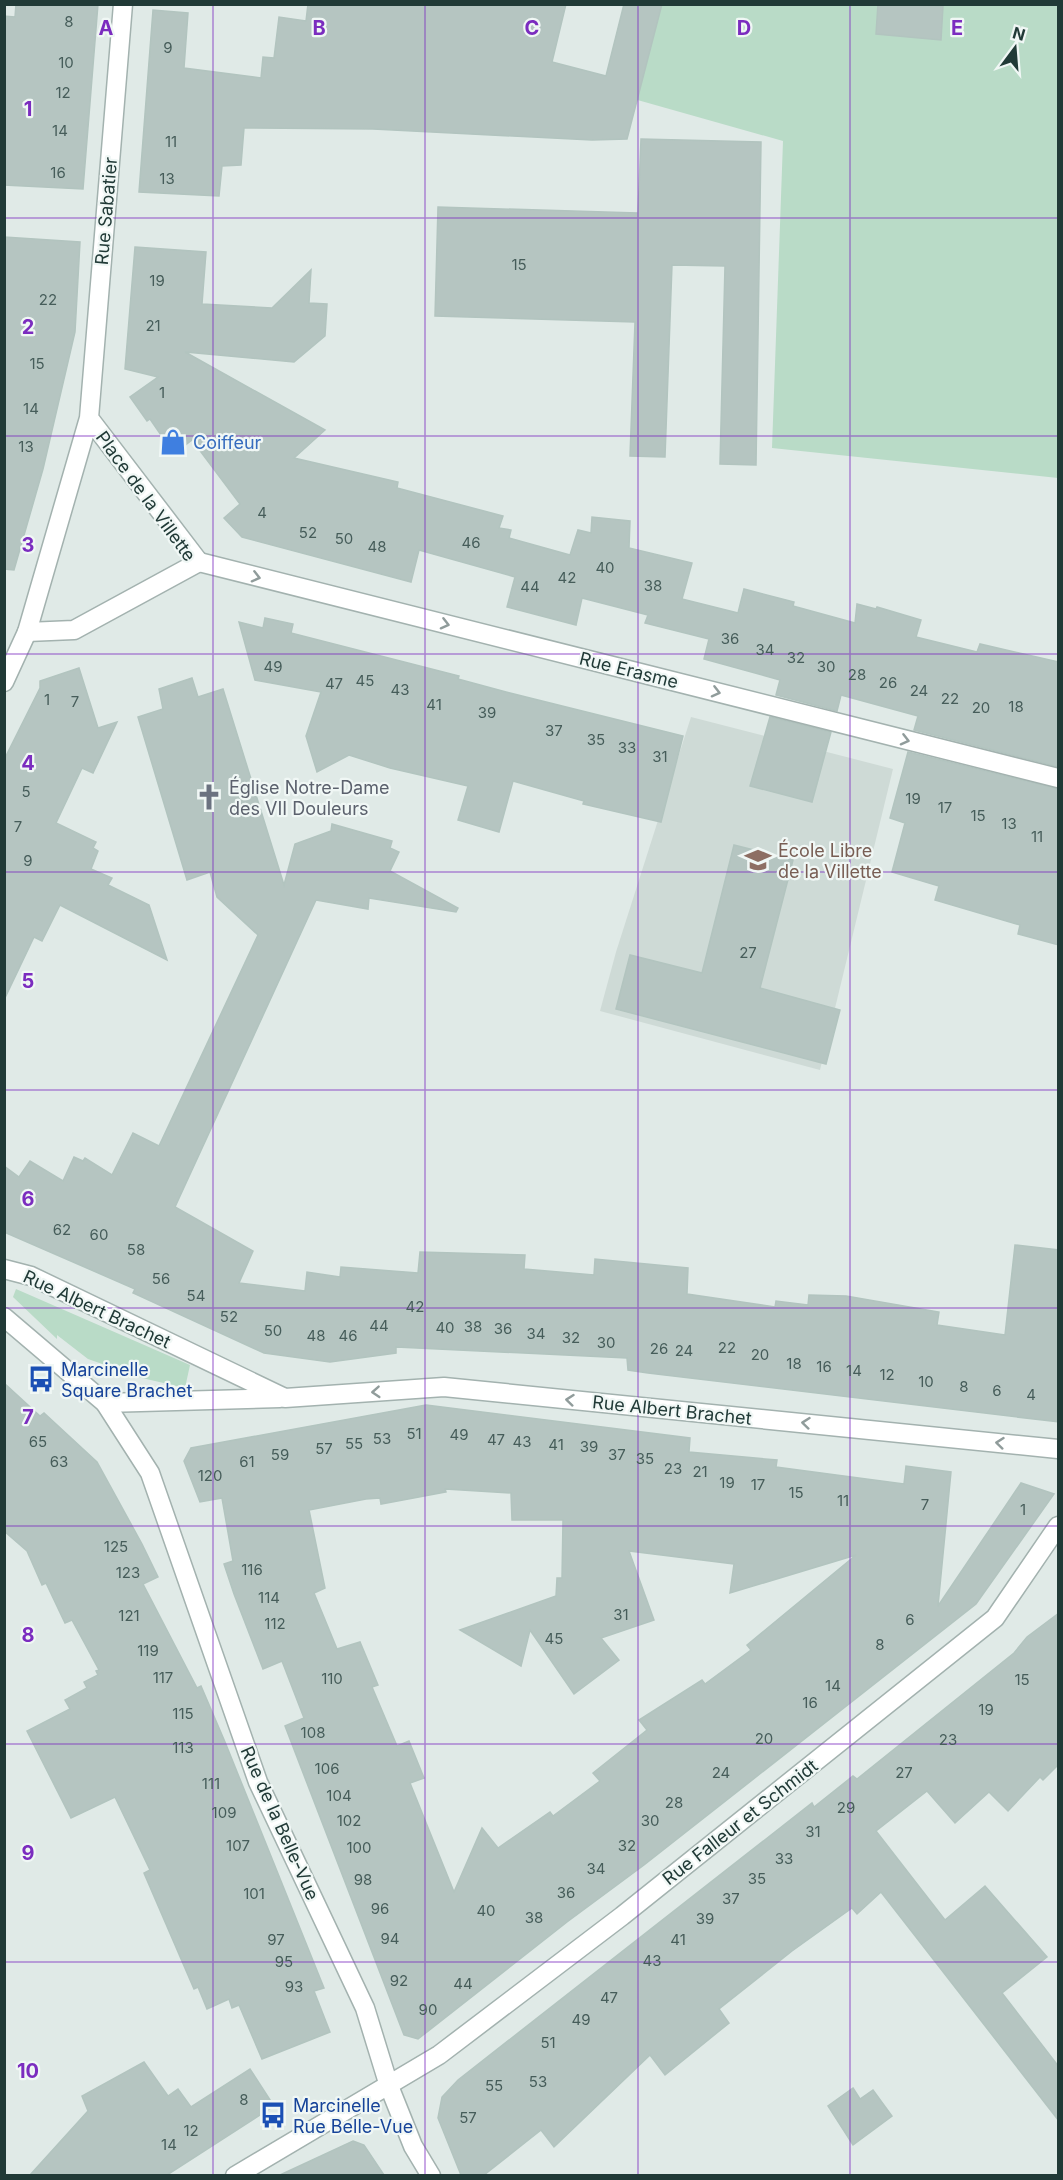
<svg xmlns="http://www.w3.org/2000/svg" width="1063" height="2180" viewBox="0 0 1063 2180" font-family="Inter,sans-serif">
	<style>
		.built { fill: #cedad6 }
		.green { fill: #b9dbc7 }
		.building { fill: #b5c5c1; stroke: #b2c4bf; stroke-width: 1.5; fill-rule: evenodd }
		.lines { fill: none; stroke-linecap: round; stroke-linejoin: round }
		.minor-casing { stroke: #a3b2af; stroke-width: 21 }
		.minor { stroke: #fff; stroke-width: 18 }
		.oneway { stroke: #909c9b }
		.grid { fill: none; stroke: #7b2cbf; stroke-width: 1.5; stroke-opacity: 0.55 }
		.labels { text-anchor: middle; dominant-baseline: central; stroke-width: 4.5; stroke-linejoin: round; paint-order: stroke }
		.number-label { font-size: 15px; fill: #465d5a }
		.street-label { font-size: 18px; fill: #213a37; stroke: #f0f7f5 }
		.shop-label { font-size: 18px; fill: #366cbe; stroke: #f0f7f5; text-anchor: start }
		.worship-label { font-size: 18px; fill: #5b616d; stroke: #f0f7f5; text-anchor: start }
		.education-label { font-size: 18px; fill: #785e54; stroke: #f0f7f5; text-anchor: start }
		.transit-label { font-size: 18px; fill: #164399; stroke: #f0f7f5; text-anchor: start }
		.grid-label { font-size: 20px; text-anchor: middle; font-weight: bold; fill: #7b2cbf; stroke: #f0f7f5; stroke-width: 4.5; stroke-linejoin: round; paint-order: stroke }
	</style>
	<rect width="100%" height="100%" fill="#e0eae7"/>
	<path class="built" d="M691 717 893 769 820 1070 600 1011 616 952Z"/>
	<g class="green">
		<path d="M809 4 1058 5V478L772 448 783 141 634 99 655 5Z"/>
		<path d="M16 1289 190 1365 185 1388 142 1378 88 1359 57 1335V1339L13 1297Z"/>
	</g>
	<g class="building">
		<path d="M16 4H98L83 189 4 185V16L15 17Z"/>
		<path d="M308 4H566L552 62 606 76 624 4H662L627 139 592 140 373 129 244 128 241 165 222 166 219 196 139 192 153 10 188 13 184 68 261 78 263 57 274 58 279 17 306 21Z"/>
		<path d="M878 4 943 6 941 40 876 34Z"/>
		<path d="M641 139 761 142 756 465 720 464 725 266 672 265 665 457 630 456 635 322 435 316 438 207 638 213Z"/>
		<path d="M4 237 80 242 75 332 43 469 14 570 4 569Z"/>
		<path d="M135 247 206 252 202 304 272 308 311 270 309 303 327 304 325 336 294 362 185 352 325 430 294 458 398 482 397 488 503 516 499 528 511 530 509 538 570 555 578 530 591 533 592 517 630 521 629 548 692 563 682 599 738 613 744 589 794 602 793 606 855 623 857 604 876 609 877 607 921 620 916 637 977 652 980 644 1059 662V767L914 730 918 716 841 695 837 711 776 695 780 680 704 659 709 639 645 623 648 615 582 598 576 625 507 607 515 577 419 550 411 582 242 537 224 518 240 504 192 440 174 454 150 419 147 421 130 397 158 377 125 369Z"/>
		<path d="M265 618 293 624 291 633 459 676 458 679 510 693 683 736 661 822 583 804 584 801 513 781 499 832 458 820 468 786 390 768 349 755 317 772 306 736 321 692 255 680 239 622 263 628Z"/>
		<path d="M79 668 98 728 117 722 93 773 82 768 56 823 96 842 93 848 98 851 91 869 112 878 108 885 149 905 167 960 60 905 42 941 34 937 4 1000V760L40 688V681Z"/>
		<path d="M192 678 198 697 223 689 284 885 295 844 331 831 332 824 392 841 390 848 399 852 390 871 458 908 456 912 369 898 368 909 316 900 175 1207 253 1251 239 1283 305 1291 307 1272 340 1277 341 1267 418 1273 420 1252 525 1255 524 1269 594 1275 595 1259 688 1268 687 1294 775 1307 776 1301 808 1305 809 1295 846 1296 939 1312 937 1325 1005 1335 1015 1245 1059 1250V1422L648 1373 628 1370 627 1358 396 1347V1353L330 1362 264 1353 133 1293 135 1289 4 1232V1166L19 1177 30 1161 63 1181 74 1157 83 1161 85 1158 112 1175 133 1133 159 1146 258 935 217 897 210 872 187 880 138 717 163 709 159 689Z"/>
		<path d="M770 717 831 732 812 802 750 786Z"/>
		<path d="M908 752 1059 789V945L1018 934 1020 925 935 900 939 886 892 872 905 823 890 818Z"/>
		<path d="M734 845 793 860 760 988 840 1010 826 1064 616 1009 630 955 702 973Z"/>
		<path d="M4 1383 40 1416 44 1413 97 1462 142 1544 158 1577 143 1584 197 1688 201 1686 225 1742 324 1988 314 1991 330 2032 262 2059 239 2005 232 2008 229 1999 207 2009 198 1987 194 1989 144 1873 150 1870 115 1797 71 1818 27 1731 70 1709 65 1700 87 1688 84 1682 98 1675 96 1671 99 1670 72 1620 65 1623 46 1583 42 1585 27 1551 4 1531Z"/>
		<path d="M426 1405 690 1438 689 1452 777 1460 776 1467 904 1484 906 1466 951 1472 938 1606 1021 1483 1054 1494 976 1604 644 1865 567 1922 418 2039 404 2035 285 1726 304 1718 282 1661 263 1669 234 1594 224 1564 233 1561 222 1498 200 1502 184 1461 191 1448ZM445 1489 511 1493 512 1520H563L562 1578H557L556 1596 460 1630 521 1666 530 1630 574 1694 619 1660 601 1638 654 1620 629 1551 734 1564 730 1593 856 1555 747 1645 751 1650 705 1684 702 1680 639 1720 647 1730 593 1773 600 1781 553 1816 550 1812 498 1848 482 1828 454 1892 410 1783 424 1778 409 1741 397 1746 372 1687 378 1685 360 1642 337 1649 314 1593 325 1588 309 1510 366 1499 380 1498 381 1504 446 1492Z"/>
		<path d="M1059 1613V1764L1043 1780 1040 1777 1008 1811 989 1792 955 1823 927 1791 876 1831 945 1920 985 1886 1047 1957 1002 1993 1059 2067V2121L881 1892 857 1914 852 1908 792 1951 719 2009 729 2023 665 2075 650 2055 554 2147 541 2130 484 2175H461L438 2118 442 2097 458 2080 812 1803 814 1807 853 1776 857 1779 1014 1653 1027 1637Z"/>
		<path d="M144 2062 168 2096 178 2089 191 2107 250 2069 274 2106 167 2175H30L88 2111 82 2096Z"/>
		<path d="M853 2088 860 2099 873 2090 892 2116 853 2145 828 2106Z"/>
		<path d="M353 2141 364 2145 384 2175H280Z"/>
	</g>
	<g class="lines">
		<g class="minor-casing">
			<g id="minor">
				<path d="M89 418 199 562 74 630 27 632 89 418 123 4"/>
				<path d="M199 562 1058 778"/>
				<path d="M4 682 27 632"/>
				<path d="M4 1269 31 1276 285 1398 444 1387 1058 1449"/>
				<path d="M4 1317 105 1403 150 1473 258 1782 365 2008 389 2086 413 2146 431 2176"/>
				<path d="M105 1403 280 1398"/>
				<path d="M235 2176 439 2055 622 1916 995 1618 1058 1526"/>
			</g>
		</g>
		<use href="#minor" class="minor"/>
	</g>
	<defs><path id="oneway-chevron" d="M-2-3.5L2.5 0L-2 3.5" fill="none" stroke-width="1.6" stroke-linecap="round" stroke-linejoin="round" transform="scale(1.5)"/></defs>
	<g class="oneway">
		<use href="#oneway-chevron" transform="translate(256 577) rotate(14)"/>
		<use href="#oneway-chevron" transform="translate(445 624) rotate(14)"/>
		<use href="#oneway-chevron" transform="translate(716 692) rotate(14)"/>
		<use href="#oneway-chevron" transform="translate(905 740) rotate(14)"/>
		<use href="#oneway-chevron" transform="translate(376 1392) rotate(176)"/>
		<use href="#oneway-chevron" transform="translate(570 1400) rotate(-174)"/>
		<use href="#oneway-chevron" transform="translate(806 1423) rotate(-174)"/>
		<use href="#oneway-chevron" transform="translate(1000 1443) rotate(-174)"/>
	</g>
	<path class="grid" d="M213 4V2176M425 4V2176M638 4V2176M850 4V2176M4 218H1058M4 436H1058M4 654H1058M4 872H1058M4 1090H1058M4 1308H1058M4 1526H1058M4 1744H1058M4 1962H1058"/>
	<defs>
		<g id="shop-bare" transform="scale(2.07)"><path d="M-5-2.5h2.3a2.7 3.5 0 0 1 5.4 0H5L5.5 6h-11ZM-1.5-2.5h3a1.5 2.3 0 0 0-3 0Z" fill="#3f7fe0" stroke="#f0f7f5" stroke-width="2.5" paint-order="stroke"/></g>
		<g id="church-bare" transform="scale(2.07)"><path d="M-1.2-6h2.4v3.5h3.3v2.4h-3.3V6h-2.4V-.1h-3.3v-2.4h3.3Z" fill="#6b7280" stroke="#f0f7f5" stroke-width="2.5" paint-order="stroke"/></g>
		<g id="school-bare" transform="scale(2.07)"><path d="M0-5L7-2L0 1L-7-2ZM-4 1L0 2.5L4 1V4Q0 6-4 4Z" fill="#8d6e63" stroke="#f0f7f5" stroke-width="2.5" paint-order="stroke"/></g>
		<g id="bus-bare" transform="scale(2.07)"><path d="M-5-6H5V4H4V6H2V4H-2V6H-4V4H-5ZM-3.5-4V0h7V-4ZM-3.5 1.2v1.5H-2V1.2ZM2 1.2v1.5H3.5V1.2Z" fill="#1a4fb4" stroke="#f0f7f5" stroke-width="2.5" paint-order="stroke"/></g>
	</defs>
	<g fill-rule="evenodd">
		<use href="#shop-bare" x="173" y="442"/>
		<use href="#church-bare" x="209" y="797"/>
		<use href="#school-bare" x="758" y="860"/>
		<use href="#bus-bare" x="41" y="1379"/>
		<use href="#bus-bare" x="273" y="2115"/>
	</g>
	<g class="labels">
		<g class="number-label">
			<text x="69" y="21">8</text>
			<text x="168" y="47">9</text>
			<text x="66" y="62">10</text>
			<text x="63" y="92">12</text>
			<text x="60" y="130">14</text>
			<text x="171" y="141">11</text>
			<text x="58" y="172">16</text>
			<text x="167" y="178">13</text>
			<text x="519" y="264">15</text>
			<text x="157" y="280">19</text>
			<text x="48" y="299">22</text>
			<text x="153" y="325">21</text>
			<text x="37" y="363">15</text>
			<text x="162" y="392">1</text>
			<text x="31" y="408">14</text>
			<text x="26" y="446">13</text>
			<text x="262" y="512">4</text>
			<text x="308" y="532">52</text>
			<text x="344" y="538">50</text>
			<text x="471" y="542">46</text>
			<text x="377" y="546">48</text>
			<text x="605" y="567">40</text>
			<text x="567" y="577">42</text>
			<text x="653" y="585">38</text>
			<text x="530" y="586">44</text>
			<text x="730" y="638">36</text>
			<text x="765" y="649">34</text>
			<text x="796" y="657">32</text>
			<text x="273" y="666">49</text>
			<text x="826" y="666">30</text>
			<text x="857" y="674">28</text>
			<text x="365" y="680">45</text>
			<text x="888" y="682">26</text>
			<text x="334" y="683">47</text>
			<text x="400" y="689">43</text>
			<text x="919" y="690">24</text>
			<text x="950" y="698">22</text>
			<text x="47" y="699">1</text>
			<text x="75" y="701">7</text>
			<text x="434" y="704">41</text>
			<text x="1016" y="706">18</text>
			<text x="981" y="707">20</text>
			<text x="487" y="712">39</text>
			<text x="554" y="730">37</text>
			<text x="596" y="739">35</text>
			<text x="627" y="747">33</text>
			<text x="660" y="756">31</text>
			<text x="26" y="791">5</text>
			<text x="913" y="798">19</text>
			<text x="945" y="807">17</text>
			<text x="978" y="815">15</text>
			<text x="1009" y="823">13</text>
			<text x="18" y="826">7</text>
			<text x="1037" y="836">11</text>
			<text x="28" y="860">9</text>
			<text x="748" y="952">27</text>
			<text x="62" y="1229">62</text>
			<text x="99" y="1234">60</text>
			<text x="136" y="1249">58</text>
			<text x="161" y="1278">56</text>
			<text x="196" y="1295">54</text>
			<text x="415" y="1306">42</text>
			<text x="229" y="1316">52</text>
			<text x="379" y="1325">44</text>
			<text x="473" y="1326">38</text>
			<text x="445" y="1327">40</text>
			<text x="503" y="1328">36</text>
			<text x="273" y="1330">50</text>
			<text x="536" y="1333">34</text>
			<text x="316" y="1335">48</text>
			<text x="348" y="1335">46</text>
			<text x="571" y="1337">32</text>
			<text x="606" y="1342">30</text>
			<text x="727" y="1347">22</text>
			<text x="659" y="1348">26</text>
			<text x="684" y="1350">24</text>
			<text x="760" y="1354">20</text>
			<text x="794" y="1363">18</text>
			<text x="824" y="1366">16</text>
			<text x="854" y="1370">14</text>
			<text x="887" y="1374">12</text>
			<text x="926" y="1381">10</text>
			<text x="964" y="1386">8</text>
			<text x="997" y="1390">6</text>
			<text x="1031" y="1394">4</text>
			<text x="414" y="1433">51</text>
			<text x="459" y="1434">49</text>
			<text x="382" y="1438">53</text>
			<text x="496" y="1439">47</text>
			<text x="38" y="1441">65</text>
			<text x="522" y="1441">43</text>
			<text x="354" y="1443">55</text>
			<text x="556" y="1444">41</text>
			<text x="589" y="1446">39</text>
			<text x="324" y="1448">57</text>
			<text x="280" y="1454">59</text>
			<text x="617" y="1454">37</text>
			<text x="645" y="1458">35</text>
			<text x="59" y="1461">63</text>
			<text x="247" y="1461">61</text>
			<text x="673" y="1468">23</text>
			<text x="700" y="1471">21</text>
			<text x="210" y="1475">120</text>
			<text x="727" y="1482">19</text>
			<text x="758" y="1484">17</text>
			<text x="796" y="1492">15</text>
			<text x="843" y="1500">11</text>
			<text x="925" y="1504">7</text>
			<text x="1023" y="1509">1</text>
			<text x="116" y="1546">125</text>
			<text x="252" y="1569">116</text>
			<text x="128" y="1572">123</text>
			<text x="269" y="1597">114</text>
			<text x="621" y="1614">31</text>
			<text x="129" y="1615">121</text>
			<text x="910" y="1619">6</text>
			<text x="275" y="1623">112</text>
			<text x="554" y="1638">45</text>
			<text x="880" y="1644">8</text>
			<text x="148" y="1650">119</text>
			<text x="163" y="1677">117</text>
			<text x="332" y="1678">110</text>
			<text x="1022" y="1679">15</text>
			<text x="833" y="1685">14</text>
			<text x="810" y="1702">16</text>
			<text x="986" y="1709">19</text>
			<text x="183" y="1713">115</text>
			<text x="313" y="1732">108</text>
			<text x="764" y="1738">20</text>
			<text x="948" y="1739">23</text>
			<text x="183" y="1747">113</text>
			<text x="327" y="1768">106</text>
			<text x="721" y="1772">24</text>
			<text x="904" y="1772">27</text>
			<text x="211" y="1783">111</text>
			<text x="339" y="1795">104</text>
			<text x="674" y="1802">28</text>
			<text x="846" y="1807">29</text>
			<text x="224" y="1812">109</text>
			<text x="349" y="1820">102</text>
			<text x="650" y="1820">30</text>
			<text x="813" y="1831">31</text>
			<text x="238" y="1845">107</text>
			<text x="627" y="1845">32</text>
			<text x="359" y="1847">100</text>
			<text x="784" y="1858">33</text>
			<text x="596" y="1868">34</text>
			<text x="757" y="1878">35</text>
			<text x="363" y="1879">98</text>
			<text x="566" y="1892">36</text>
			<text x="254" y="1893">101</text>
			<text x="731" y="1898">37</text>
			<text x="380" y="1908">96</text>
			<text x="486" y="1910">40</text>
			<text x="534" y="1917">38</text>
			<text x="705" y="1918">39</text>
			<text x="390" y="1938">94</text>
			<text x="276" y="1939">97</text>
			<text x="678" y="1939">41</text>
			<text x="652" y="1960">43</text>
			<text x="284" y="1961">95</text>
			<text x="399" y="1980">92</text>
			<text x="463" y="1983">44</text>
			<text x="294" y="1986">93</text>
			<text x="609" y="1997">47</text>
			<text x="428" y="2009">90</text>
			<text x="581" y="2019">49</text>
			<text x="548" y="2042">51</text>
			<text x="538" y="2081">53</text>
			<text x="494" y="2085">55</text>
			<text x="244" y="2099">8</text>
			<text x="468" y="2117">57</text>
			<text x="191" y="2130">12</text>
			<text x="169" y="2144">14</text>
		</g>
		<g class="street-label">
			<text transform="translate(106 211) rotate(-85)">Rue Sabatier</text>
			<text transform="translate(146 496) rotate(54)">Place de la Villette</text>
			<text transform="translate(629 670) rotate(14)">Rue Erasme</text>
			<text transform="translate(97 1309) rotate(25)">Rue Albert Brachet</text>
			<text transform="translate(672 1410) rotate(6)">Rue Albert Brachet</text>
			<text transform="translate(740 1822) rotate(-38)">Rue Falleur et Schmidt</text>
			<text transform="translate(280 1823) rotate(66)">Rue de la Belle-Vue</text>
		</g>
		<g class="shop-label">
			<text x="193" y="442">Coiffeur</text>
		</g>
		<g class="worship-label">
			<text x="229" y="787">Église Notre-Dame<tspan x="229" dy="21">des VII Douleurs</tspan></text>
		</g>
		<g class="education-label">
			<text x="778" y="850">École Libre<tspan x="778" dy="21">de la Villette</tspan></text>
		</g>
		<g class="transit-label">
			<text x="61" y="1369">Marcinelle<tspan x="61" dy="21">Square Brachet</tspan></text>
			<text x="293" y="2105">Marcinelle<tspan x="293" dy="21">Rue Belle-Vue</tspan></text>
		</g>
	</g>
	<g class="grid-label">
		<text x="106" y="35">A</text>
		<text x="319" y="35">B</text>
		<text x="532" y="35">C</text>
		<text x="744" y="35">D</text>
		<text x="957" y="35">E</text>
		<text x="28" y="116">1</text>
		<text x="28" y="334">2</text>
		<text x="28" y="552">3</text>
		<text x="28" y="770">4</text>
		<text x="28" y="988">5</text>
		<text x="28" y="1206">6</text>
		<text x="28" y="1424">7</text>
		<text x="28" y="1642">8</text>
		<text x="28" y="1860">9</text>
		<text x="28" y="2078">10</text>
	</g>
	<rect width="1063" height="2180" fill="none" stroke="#213a37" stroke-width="12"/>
	<g transform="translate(1015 48) rotate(16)" stroke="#f0f7f5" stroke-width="4.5" paint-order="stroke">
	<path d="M0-4.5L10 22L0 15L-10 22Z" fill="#213a37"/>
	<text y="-9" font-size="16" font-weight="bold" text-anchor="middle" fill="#213a37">N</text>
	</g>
</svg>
